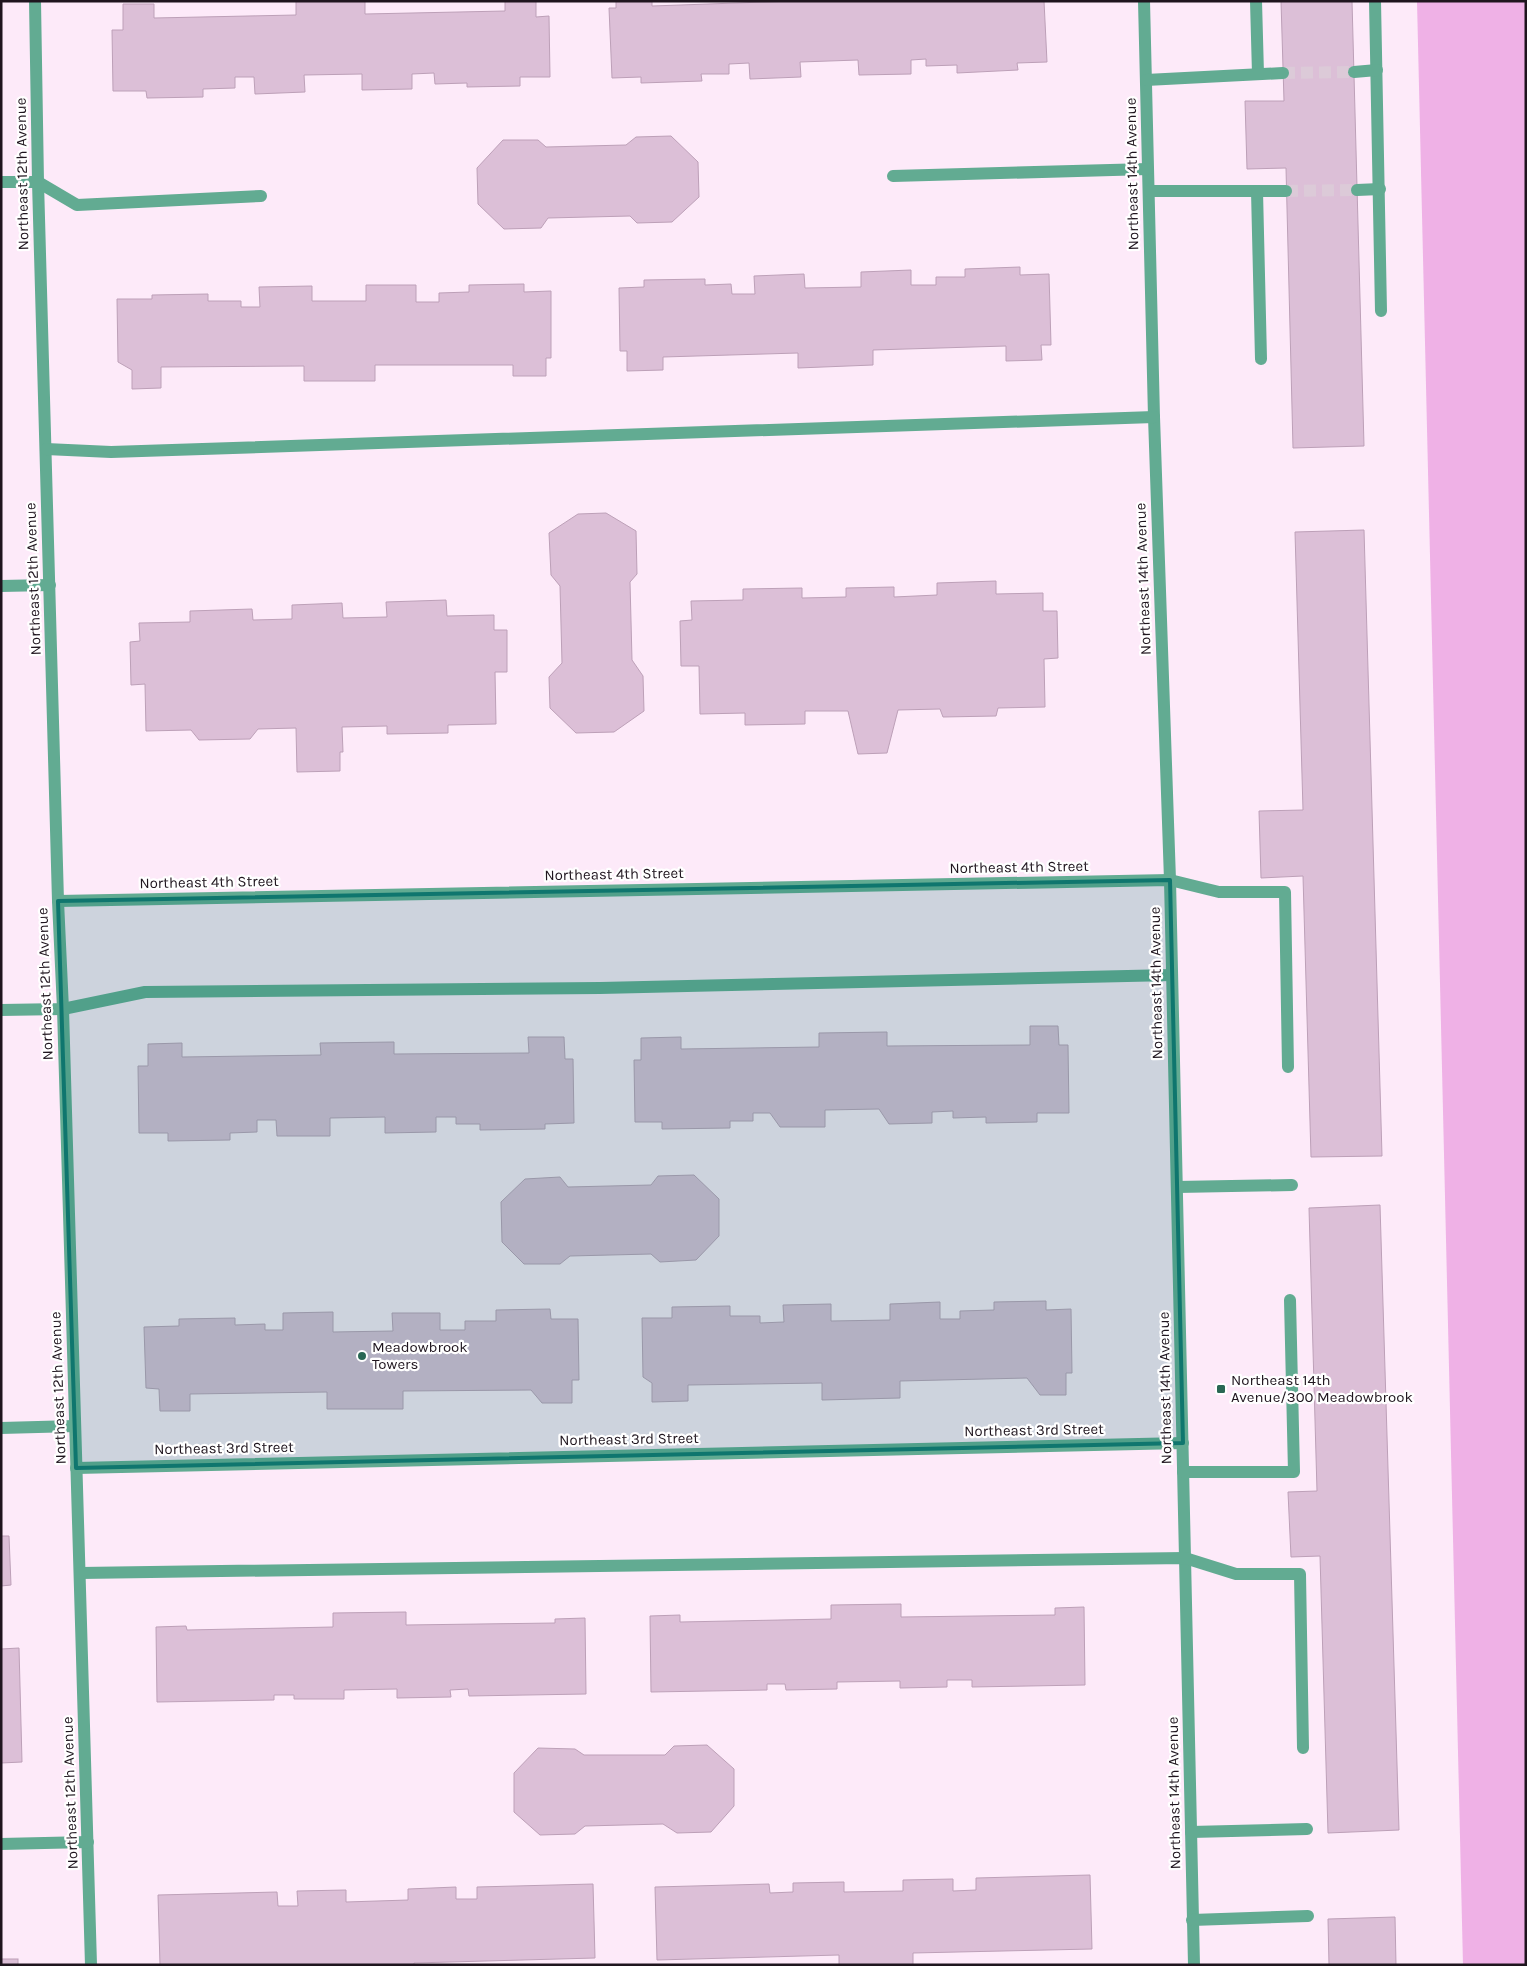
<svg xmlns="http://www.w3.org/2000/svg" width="1527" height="1966" viewBox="0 0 1527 1966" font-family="Karla,sans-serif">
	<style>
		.green { fill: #efb1e6 }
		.building { fill: #dcbfd7; stroke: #bda0b8 }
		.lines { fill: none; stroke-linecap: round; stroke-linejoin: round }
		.minor-tunnel { stroke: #dccad8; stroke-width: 12; stroke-dasharray: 12 6; stroke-linecap: butt }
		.minor { stroke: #62ab92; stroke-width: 12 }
		.marked { fill: #0f766e; fill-opacity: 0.2; stroke: #0f766e; stroke-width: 4; stroke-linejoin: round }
		.poi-dot { fill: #296754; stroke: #fff; stroke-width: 2 }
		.labels { text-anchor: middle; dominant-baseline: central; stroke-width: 4.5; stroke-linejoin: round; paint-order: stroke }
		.street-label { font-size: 15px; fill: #1f151e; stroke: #fff }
		.poi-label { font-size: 15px; fill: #1f151e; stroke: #fff; text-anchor: start }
	</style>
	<rect width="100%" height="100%" fill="#fdeaf9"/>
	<path class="green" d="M1417 1H1526V1965H1463Z"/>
	<g class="building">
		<path d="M296 1H365V14L505 11V1H536V17L549 16 550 77H520V86L467 87V83L435 84 434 73 412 74V89L362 90V74L304 75 305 92 255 94 254 77H235V88L203 89V97L147 98 146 91H113L112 30H123V4H154V18L296 15Z"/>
		<path d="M616 1H652V6L793 1H1044L1047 62 1017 63 1018 70 957 73V65L926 66V59L911 60V74L859 75 858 60 800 62 801 77 750 79 749 63 729 64V74H701L702 81 641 83V77L612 78 609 8H616Z"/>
		<path d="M1281 1H1352L1364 446 1293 448 1286 168 1247 169 1245 101H1284Z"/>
		<path d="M671 136 698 162 699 197 672 222 637 223 630 216 548 218 541 228 504 229 478 204 477 168 503 140H538L546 147 626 145 636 137Z"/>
		<path d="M1020 267V275L1049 274 1051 345H1041L1042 360 1006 361V346L873 350V365L798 368V353L663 357V370L627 371V351H620L619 288 644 287V280L705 279V285L731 284 732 294H755L754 276 804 274 805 288 861 287V272L911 270V285H936V277H965V269Z"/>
		<path d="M524 284V292L551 291V358H546V376H513V365H375V381H304V366L161 367V388L132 389V370L118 362 117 299H152V295L208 294V301H241V307H260L259 287 312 286V301H366V285H416V302H439V293L469 292V285Z"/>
		<path d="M606 513 636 531 637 574 630 582 632 660 643 676 644 711 614 732 576 733 550 708 549 677 562 663 560 586 551 575 549 533 578 514Z"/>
		<path d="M1364 530 1382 1156 1311 1157 1303 876 1261 878 1259 811 1303 810 1295 532Z"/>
		<path d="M996 581V594L1043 593V611H1057L1058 658 1044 659 1045 707 998 708 996 716 943 717 940 709 898 710 887 753 858 754 848 711H805V724L745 725V713L700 714 699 666H681L680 621 692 620 691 601 743 600V589L802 588V598L846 597V588L894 587V597L937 595V583Z"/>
		<path d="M446 600 447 616 494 615V630H507V672H495L496 724 448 725V733L387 734V726L342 727 343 752H340V771L297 772 296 728 258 729 250 739 199 740 191 730 146 731 145 684 131 685 130 642 140 641 139 623 190 622V611L252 609 253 620 292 619V605L342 603 343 618 387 617 386 602Z"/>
		<path d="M1030 1026H1058L1059 1045H1068L1069 1113H1037V1122L986 1123V1117L953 1118V1111L932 1112V1123L889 1124 879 1109 825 1110V1127H780L770 1113H753V1121H730V1128L662 1129V1122H635L634 1060H641V1038L681 1037V1049L819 1047V1033L887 1032V1046L1030 1045Z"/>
		<path d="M528 1037H564L565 1059H573L574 1123 545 1124V1129L480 1130V1124H456V1117H436V1132L385 1133V1117L330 1118V1136H277L276 1120H257V1132L230 1133V1140L168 1141V1133H139L138 1066H148V1044L182 1043V1057L321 1055 320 1043 394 1042V1054L529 1053Z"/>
		<path d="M694 1175 719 1199V1236L696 1260 660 1262 651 1254 570 1256 560 1264H524L502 1242 501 1202 525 1179 560 1177 568 1187 651 1185 658 1176Z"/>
		<path d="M1380 1205 1399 1830 1328 1833 1320 1556 1291 1557 1288 1492 1317 1491 1309 1208Z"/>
		<path d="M1046 1301V1310L1071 1309 1072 1373H1066V1395H1040L1027 1378 900 1381V1398L822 1400V1383L688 1385V1401L652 1402V1383L643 1377 642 1318H672V1307L730 1306V1316H760V1323L784 1322 783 1305 831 1304V1321L890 1320V1304L940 1302V1319H960V1311L994 1310V1302Z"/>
		<path d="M550 1309 551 1319H578L579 1380H572V1403H542L531 1390 403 1391V1409H327V1392L190 1394V1411H160L159 1389 146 1388 144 1327 179 1326V1319L235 1318V1325L265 1324V1330H283V1313L333 1312V1332L393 1331 392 1313H440V1330H465V1321H496V1310Z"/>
		<path d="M1 1536H9L11 1585 1 1586Z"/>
		<path d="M901 1604V1617L1055 1615V1608L1084 1607 1085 1685 972 1687V1680H947V1687L900 1688V1681L837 1682V1689L786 1690 785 1684H767V1690L651 1692 650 1616 680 1615V1622L831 1619V1605Z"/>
		<path d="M406 1612V1625L555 1623V1619L585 1618 586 1694 469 1696 468 1689 450 1690 451 1697 397 1698V1689L344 1690V1699H294V1695H274V1700L157 1702 156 1627 186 1626 187 1630 333 1627V1613Z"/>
		<path d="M19 1648 22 1762 1 1763V1649Z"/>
		<path d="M707 1745 734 1769V1806L711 1832 677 1833 663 1824 585 1826 575 1834 540 1835 514 1812V1773L538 1748 575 1749 584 1755H665L674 1746Z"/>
		<path d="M1090 1875 1092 1949 913 1953V1965H839V1955L657 1960 655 1887 769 1884 770 1893 793 1892V1883L844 1882V1892L903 1891V1880L953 1879V1891L976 1890V1878Z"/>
		<path d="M593 1884 595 1958 414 1963V1965H160L158 1895 277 1892 278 1906H298L297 1891 346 1890V1902L408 1900V1889L456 1887V1899H477V1887Z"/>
		<path d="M1395 1917 1396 1965H1329L1328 1919Z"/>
		<rect x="1" y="1959" width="17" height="6"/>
	</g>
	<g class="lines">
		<g class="minor-tunnel">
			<path d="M1283 73 1354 72"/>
			<path d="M1286 191 1357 190"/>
		</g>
		<g class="minor">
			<path d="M35 1 38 182 58 901 63 1009 91 1965"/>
			<path d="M1144 1 1154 417 1170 880 1194 1965"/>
			<path d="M1256 1 1258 74"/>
			<path d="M1375 1 1381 311"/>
			<path d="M1354 72 1377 70"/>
			<path d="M1146 80 1283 73"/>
			<path d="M893 176 1148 169"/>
			<path d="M1 182H38L77 205 261 196"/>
			<path d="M1357 190 1380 189"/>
			<path d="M1149 191H1286"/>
			<path d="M1257 191 1261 359"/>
			<path d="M46 449 111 452 1154 417"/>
			<path d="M1 586 50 585"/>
			<path d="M58 901 1170 880 1219 892H1285L1288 1067"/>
			<path d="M1 1010 63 1009 145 992 600 988 1172 975"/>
			<path d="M1177 1187 1292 1185"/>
			<path d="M1 1428 75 1426"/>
			<path d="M76 1468 1183 1443"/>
			<path d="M1183 1472H1294L1290 1300"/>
			<path d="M80 1573 1185 1558 1236 1574H1300L1303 1748"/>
			<path d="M1191 1832 1307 1829"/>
			<path d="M1 1844 88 1842"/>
			<path d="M1192 1920 1308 1916"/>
		</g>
	</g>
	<path class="marked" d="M1170 880 1183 1443 76 1468 58 901Z"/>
	<g class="poi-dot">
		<circle cx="362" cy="1356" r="5"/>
		<rect x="1216" y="1384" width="10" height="10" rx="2.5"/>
	</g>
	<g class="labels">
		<g class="street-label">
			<text transform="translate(22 174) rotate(-91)">Northeast 12th Avenue</text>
			<text transform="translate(1132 174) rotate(-91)">Northeast 14th Avenue</text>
			<text transform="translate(33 579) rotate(-92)">Northeast 12th Avenue</text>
			<text transform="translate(1143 579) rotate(-92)">Northeast 14th Avenue</text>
			<text transform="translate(1019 867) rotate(-1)">Northeast 4th Street</text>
			<text transform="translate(614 874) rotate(-1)">Northeast 4th Street</text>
			<text transform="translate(209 882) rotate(-1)">Northeast 4th Street</text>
			<text transform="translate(1156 983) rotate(-91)">Northeast 14th Avenue</text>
			<text transform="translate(45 984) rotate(-92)">Northeast 12th Avenue</text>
			<text transform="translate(58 1388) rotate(-92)">Northeast 12th Avenue</text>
			<text transform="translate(1165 1388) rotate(-91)">Northeast 14th Avenue</text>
			<text transform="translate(1034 1430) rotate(-1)">Northeast 3rd Street</text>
			<text transform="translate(629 1439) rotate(-1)">Northeast 3rd Street</text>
			<text transform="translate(224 1448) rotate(-1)">Northeast 3rd Street</text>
			<text transform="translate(70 1793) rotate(-92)">Northeast 12th Avenue</text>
			<text transform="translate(1174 1793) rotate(-91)">Northeast 14th Avenue</text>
		</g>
		<g class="poi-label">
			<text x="372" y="1347">Meadowbrook<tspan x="372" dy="17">Towers</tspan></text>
			<text x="1231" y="1380">Northeast 14th<tspan x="1231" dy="17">Avenue/300 Meadowbrook</tspan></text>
		</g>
	</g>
	<rect width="1527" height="1966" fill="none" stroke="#1f151e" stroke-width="5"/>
</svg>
